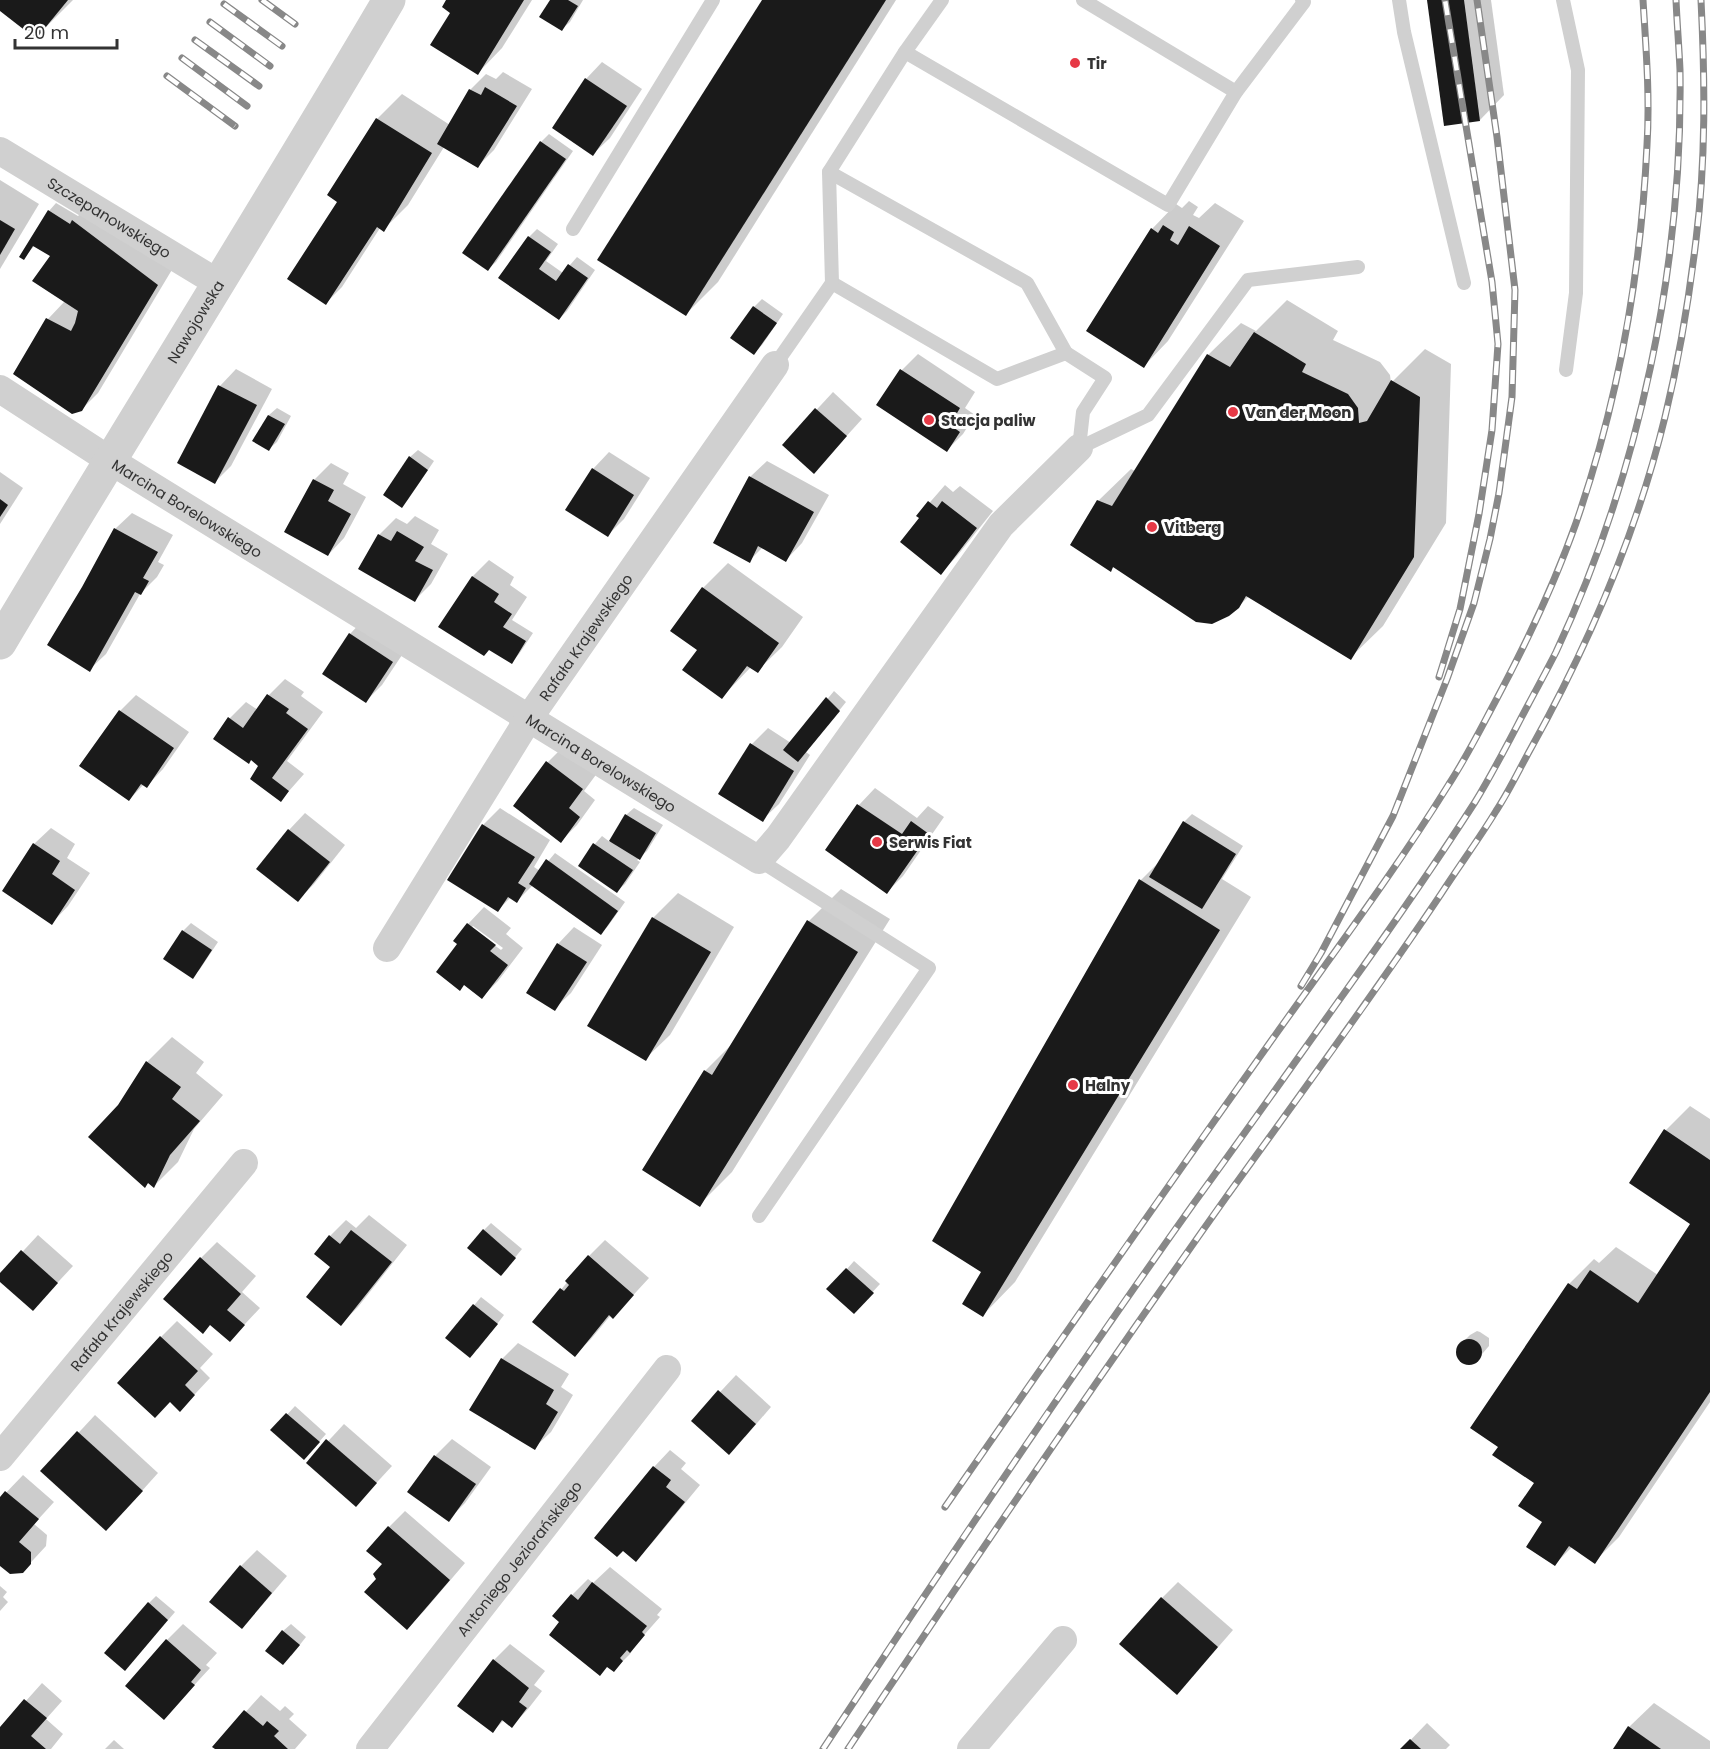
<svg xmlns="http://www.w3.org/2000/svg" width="1710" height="1749" viewBox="0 0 1710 1749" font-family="Poppins,sans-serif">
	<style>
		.shadow { fill: #0003; fill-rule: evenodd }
		.building { fill: #1a1a1a }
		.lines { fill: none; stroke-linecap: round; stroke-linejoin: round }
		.service { stroke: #d0d0d0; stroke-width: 14 }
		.minor { stroke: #d0d0d0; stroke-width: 28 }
		.tertiary { stroke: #d0d0d0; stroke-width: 33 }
		.rail-casing { stroke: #888; stroke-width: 7 }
		.rail { stroke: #fff; stroke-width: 4.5; stroke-dasharray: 14; stroke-linecap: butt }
		.poi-dot { fill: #e63946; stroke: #fff; stroke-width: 2 }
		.labels { text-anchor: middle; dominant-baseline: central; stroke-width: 6; stroke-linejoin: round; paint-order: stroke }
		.poi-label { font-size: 15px; font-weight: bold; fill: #333; stroke: #fff; text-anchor: start }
		.street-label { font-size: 15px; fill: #333; stroke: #fff }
	</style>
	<rect width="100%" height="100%" fill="#fff"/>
	<g class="shadow">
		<path d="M0 0H73L36 37 0 10Z"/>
		<path d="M448 0H532L502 48 478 73Z"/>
		<path d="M552 0H583L570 22 562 29Z"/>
		<path d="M763 0H896L718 282 686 314Z"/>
		<path d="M1429 0H1491L1504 95 1480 120Z"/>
		<path d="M602 62 642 89 610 138 593 154 554 128 586 79Z"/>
		<path d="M503 72 532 89 494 150 478 166 444 147 408 205 383 230 380 228 342 287 326 303 339 201 329 195 377 119 402 94 450 125 470 90 486 74 496 79Z"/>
		<path d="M549 134 573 151 496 262 488 269 464 253 541 142Z"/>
		<path d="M0 180 39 204 0 269Z"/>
		<path d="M1189 201 1198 207 1193 215 1199 218 1215 203 1244 221 1168 341 1144 366 1152 229 1176 204 1182 208Z"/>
		<path d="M56 203 78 216 90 204 173 268 98 393 81 410 48 319 65 301 52 256 35 245 24 258 49 211Z"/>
		<path d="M537 229 558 244 546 261 563 273 577 257 595 270 567 311 559 319 500 278 529 237Z"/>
		<path d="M762 299 783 314 762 345 754 353V307Z"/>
		<path d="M1287 300 1338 331 1333 340 1380 362 1390 375 1391 383 1425 349 1451 364 1446 523 1383 626 1350 658 1249 596 1238 607 1115 566 1110 570 1098 501 1131 469 1135 471 1208 355 1241 323 1256 331Z"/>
		<path d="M918 354 975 392 965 408 975 415 963 434 947 450 879 405 902 370Z"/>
		<path d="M236 369 272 389 231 466 215 482 179 463 220 386Z"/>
		<path d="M833 392 862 419 814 472 784 445Z"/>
		<path d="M277 408 291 416 277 442 269 449 254 441 269 415Z"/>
		<path d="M418 450 434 461 409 498 402 506 410 457Z"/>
		<path d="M609 452 650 478 624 519 608 535 593 469Z"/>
		<path d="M767 461 829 495 802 543 786 560 763 547 749 561 750 477Z"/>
		<path d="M331 463 349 473 343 484 366 497 344 538 328 555 286 532 314 480Z"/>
		<path d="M0 472 23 488 0 524Z"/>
		<path d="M945 485 953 492 960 486 993 511 957 556 941 573 921 518 918 516Z"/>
		<path d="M132 513 173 535 158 562 164 565 157 577 140 594 106 654 89 670 115 529Z"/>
		<path d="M415 516 439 530 431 544 448 554 431 584 415 600 360 569 379 535 396 518 407 524Z"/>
		<path d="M489 560 514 577 510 585 527 597 512 620 533 633 519 654 512 662 490 649 441 626 473 576Z"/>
		<path d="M728 563 803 617 782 647 757 671 751 667 722 697 699 649 673 630 703 588Z"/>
		<path d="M366 617 408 646 382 685 366 701 350 634Z"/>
		<path d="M285 679 304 692 301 696 323 712 287 761 304 774 281 800 260 766 252 759 249 762 215 738 230 718 246 702 258 710 269 695Z"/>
		<path d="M834 691 846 702 806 752 810 755 779 804 762 820 720 793 752 744 768 728 791 743Z"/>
		<path d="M136 695 189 732 163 769 147 786 144 784 129 800 120 711Z"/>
		<path d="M564 746 598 772 584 791 595 800 577 825 561 841 548 762Z"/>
		<path d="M875 788 917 818 928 806 944 817 903 876 887 892 827 850 859 805Z"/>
		<path d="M500 808 550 840 534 867 540 871 555 853 625 902 608 926 601 933 533 885 517 901 511 897 498 910 449 880 484 824Z"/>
		<path d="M634 808 663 825 647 851 637 860 640 862 625 884 617 891 580 866 595 844 602 836 610 842 626 815Z"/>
		<path d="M305 813 345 845 314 884 298 900 258 869 289 830Z"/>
		<path d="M1192 814 1243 846 1222 879 1251 897 1015 1282 983 1315 984 1271 1141 880 1162 859 1184 822Z"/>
		<path d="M51 828 75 844 67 858 90 873 68 906 52 923 34 844Z"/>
		<path d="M841 889 890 919 732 1172 699 1205 705 1071 733 1043 809 921Z"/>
		<path d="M678 893 734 927 670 1035 645 1059 653 918Z"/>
		<path d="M484 907 511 928 506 934 523 948 498 981 482 997 459 943 468 924ZM473 926 503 948 501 950 471 928Z"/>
		<path d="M191 923 218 942 200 969 192 977 183 931Z"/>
		<path d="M574 927 602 945 571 993 554 1009 558 944Z"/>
		<path d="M172 1037 204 1062 196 1073 223 1095 194 1129 178 1162 154 1186 149 1182 145 1186 119 1106 147 1062Z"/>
		<path d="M1690 1106 1710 1119V1402L1619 1537 1594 1562 1572 1547 1555 1564 1536 1483 1500 1446 1473 1428 1569 1284 1594 1259 1599 1263 1616 1247 1658 1275 1692 1223 1631 1182 1666 1130Z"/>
		<path d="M369 1215 407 1245 358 1307 341 1324 332 1266 330 1236 346 1220 356 1228Z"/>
		<path d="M491 1223 522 1249 508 1266 484 1230Z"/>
		<path d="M38 1235 73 1266 33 1309 0 1280V1276Z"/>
		<path d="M605 1240 649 1278 613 1317 611 1315 591 1339 575 1355 535 1321 589 1256Z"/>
		<path d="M217 1242 256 1276 242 1292 260 1308 230 1340 201 1258Z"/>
		<path d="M854 1261 880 1284 854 1312 847 1269Z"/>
		<path d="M481 1297 504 1315 478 1349 447 1338Z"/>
		<path d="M177 1321 213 1354 200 1368 210 1378 180 1410 161 1337Z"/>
		<path d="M1477 1331 1480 1332 1489 1338V1346L1476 1361 1469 1363 1462 1361 1458 1354V1350L1462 1343 1470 1335Z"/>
		<path d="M518 1343 569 1374 561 1387 573 1395 551 1432 534 1448 502 1359Z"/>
		<path d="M736 1375 771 1407 745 1437 693 1421Z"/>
		<path d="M295 1406 326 1434 312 1450 273 1430Z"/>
		<path d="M95 1415 158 1473 123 1512 43 1471Z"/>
		<path d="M344 1424 392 1466 356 1505 308 1463Z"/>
		<path d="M452 1439 491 1467 465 1503 448 1520 410 1492 436 1455Z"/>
		<path d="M670 1450 686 1463 681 1469 700 1485 652 1543 636 1560 623 1549 596 1537 654 1467Z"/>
		<path d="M23 1475 54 1502 34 1524 47 1535 46 1546 22 1572 0 1564V1499Z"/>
		<path d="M405 1511 465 1563 424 1611 407 1628 377 1579 384 1564 389 1527Z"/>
		<path d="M257 1550 287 1576 258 1610 242 1627 241 1566Z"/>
		<path d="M610 1567 662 1609 657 1615 660 1617 637 1643 630 1654 614 1670 562 1622 572 1595 588 1579 593 1583Z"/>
		<path d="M1178 1582 1233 1630 1193 1676 1162 1598Z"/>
		<path d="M0 1586 7 1592 3 1597 8 1602 0 1611Z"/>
		<path d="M156 1596 175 1612 133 1661 149 1603Z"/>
		<path d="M183 1624 217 1653 206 1665 210 1668 164 1718 167 1640Z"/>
		<path d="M291 1624 306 1637 291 1656 283 1631Z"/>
		<path d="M510 1644 545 1671 534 1685 542 1691 528 1709 512 1726 504 1720 493 1731 494 1660Z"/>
		<path d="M42 1683 62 1701 46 1719 63 1734 51 1749H0V1730Z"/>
		<path d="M261 1695 280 1711 285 1706 294 1714 289 1719 307 1735 295 1749H217L214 1747Z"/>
		<path d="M1654 1703 1710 1741V1749H1615L1629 1727Z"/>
		<path d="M1427 1723 1450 1745 1446 1749H1402Z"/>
		<path d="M114 1740 124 1749H105Z"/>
	</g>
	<g class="building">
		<path d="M0 0H68L36 39 0 11Z"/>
		<path d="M446 0H524L478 75 430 45 450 13 442 7Z"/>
		<path d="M550 0H568L578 6 562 31 539 17Z"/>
		<path d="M762 0H886L686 316 597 260Z"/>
		<path d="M1427 0H1464L1480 121 1444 126Z"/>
		<path d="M585 78 627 106 593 156 552 128Z"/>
		<path d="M485 87 517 106 478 168 437 144 469 89 481 95Z"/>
		<path d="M376 118 432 153 384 232 377 227 326 305 287 279 337 202 327 195Z"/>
		<path d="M540 141 566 159 488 271 462 253Z"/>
		<path d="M48 210 70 224 72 220 158 285 82 411 72 414 13 374 46 318 71 331 75 323 78 311 32 281 50 256 33 246 24 260 19 257Z"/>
		<path d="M0 220 15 229 0 255Z"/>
		<path d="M1163 225 1174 232 1170 240 1178 245 1189 226 1220 246 1144 368 1086 331 1151 228 1158 233Z"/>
		<path d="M528 236 551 252 539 269 556 281 568 264 588 278 559 320 498 278Z"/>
		<path d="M753 306 777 323 754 355 730 338Z"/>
		<path d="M1254 332 1306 364 1302 372 1348 394 1358 408 1359 423 1367 421 1391 380 1420 397 1414 557 1351 660 1246 596 1239 608 1229 616 1212 624 1196 622 1113 567 1111 572 1070 545 1097 500 1112 506 1207 354 1230 367Z"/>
		<path d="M900 369 960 408 950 425 960 432 947 452 876 405Z"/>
		<path d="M218 385 257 405 215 484 177 463Z"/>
		<path d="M815 408 847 436 814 474 782 445Z"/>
		<path d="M268 415 285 424 269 451 252 441Z"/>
		<path d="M409 456 428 470 402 508 383 495Z"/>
		<path d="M592 468 634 495 608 537 565 510Z"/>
		<path d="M749 476 814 512 786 562 758 546 750 563 713 543Z"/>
		<path d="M313 479 334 490 328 501 351 514 328 556 284 532Z"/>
		<path d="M0 499 8 505 0 517Z"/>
		<path d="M928 501 937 508 942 501 977 528 941 575 900 542 919 518 916 516Z"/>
		<path d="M114 528 158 552 143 578 149 581 141 595 135 592 90 672 47 645 82 587Z"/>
		<path d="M397 531 424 547 415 561 433 570 415 602 358 569 378 534 391 541Z"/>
		<path d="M472 576 499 594 494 602 512 614 503 627 526 641 512 664 489 650 484 656 438 627Z"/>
		<path d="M702 587 779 643 758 673 747 666 722 699 682 670 697 650 670 631Z"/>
		<path d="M349 633 393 662 366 703 322 674Z"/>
		<path d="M267 694 289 709 286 713 308 729 272 778 289 791 281 802 250 779 258 766 251 760 249 764 213 739 228 717 243 728Z"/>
		<path d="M826 697 840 711 798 762 783 750Z"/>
		<path d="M119 710 174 748 147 788 141 784 129 801 79 766Z"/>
		<path d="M750 743 794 771 763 822 718 794Z"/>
		<path d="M546 761 583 789 569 808 580 817 561 843 513 806Z"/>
		<path d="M857 804 902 834 911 821 929 834 887 894 825 850Z"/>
		<path d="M625 814 656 833 640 860 609 841Z"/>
		<path d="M1183 821 1236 854 1202 909 1149 877Z"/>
		<path d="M482 824 535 857 518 883 526 888 517 903 508 897 498 912 447 880Z"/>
		<path d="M288 829 330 862 298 902 256 869Z"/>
		<path d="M33 843 60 861 52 874 75 890 52 925 2 891Z"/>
		<path d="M593 843 633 870 617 893 578 866Z"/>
		<path d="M546 859 618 911 601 935 529 884Z"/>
		<path d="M1139 879 1220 930 983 1317 962 1304 981 1272 932 1241Z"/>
		<path d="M652 917 711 952 646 1061 587 1026Z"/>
		<path d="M807 920 858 952 700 1207 642 1170 704 1070 712 1075Z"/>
		<path d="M467 923 496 945 490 951 508 965 482 999 464 985 460 991 436 972 457 944 453 941Z"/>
		<path d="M182 930 212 950 193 979 163 959Z"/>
		<path d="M557 943 587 962 555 1011 526 993Z"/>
		<path d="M146 1061 181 1087 172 1099 200 1121 170 1155 154 1188 148 1183 145 1188 88 1137 118 1105Z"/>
		<path d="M1664 1129 1710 1160V1392L1595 1564 1569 1546 1555 1566 1526 1547 1542 1522 1518 1506 1534 1483 1492 1455 1498 1447 1470 1428 1568 1283 1577 1289 1590 1270 1638 1303 1690 1224 1629 1183Z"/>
		<path d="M483 1229 516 1258 501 1276 467 1248Z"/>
		<path d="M351 1230 392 1262 341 1326 306 1297 330 1267 314 1254 329 1235 340 1244Z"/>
		<path d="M21 1250 58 1283 33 1311 0 1282V1273Z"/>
		<path d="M588 1255 634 1295 613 1319 609 1315 575 1357 532 1322 560 1288 564 1291 569 1285 565 1281Z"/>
		<path d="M200 1257 241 1294 227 1310 245 1325 230 1342 210 1325 203 1334 163 1299Z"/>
		<path d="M846 1268 874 1293 854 1314 826 1289Z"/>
		<path d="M473 1304 498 1324 470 1358 445 1338Z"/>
		<path d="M160 1336 198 1371 185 1385 195 1395 180 1412 170 1402 155 1418 117 1383Z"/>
		<circle cx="1469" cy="1352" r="13"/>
		<path d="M501 1358 554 1390 546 1404 558 1412 535 1450 469 1410Z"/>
		<path d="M718 1390 756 1424 729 1455 691 1421Z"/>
		<path d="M286 1413 320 1442 304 1460 270 1430Z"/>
		<path d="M77 1431 143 1491 106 1531 40 1471Z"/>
		<path d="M326 1439 377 1483 356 1507 306 1463Z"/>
		<path d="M434 1455 476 1484 449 1522 407 1492Z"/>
		<path d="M653 1466 671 1480 666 1487 685 1502 636 1562 623 1551 617 1557 594 1538Z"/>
		<path d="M5 1491 39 1519 19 1542 31 1552V1564L23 1573 10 1574 0 1566V1497Z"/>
		<path d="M388 1526 450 1580 407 1630 364 1592 376 1579 373 1574 382 1564 366 1551Z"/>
		<path d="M240 1565 272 1593 242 1629 209 1602Z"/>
		<path d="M592 1582 647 1626 642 1632 645 1635 630 1653 627 1650 620 1658 623 1661 614 1672 607 1667 600 1676 549 1635 559 1622 552 1616 571 1594 578 1600Z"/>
		<path d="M1161 1597 1218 1647 1177 1695 1119 1644Z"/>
		<path d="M148 1602 168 1620 125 1671 104 1653Z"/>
		<path d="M282 1630 300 1645 283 1665 265 1651Z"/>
		<path d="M166 1639 201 1670 191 1682 195 1685 164 1720 125 1686Z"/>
		<path d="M493 1659 529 1688 519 1702 527 1708 512 1728 502 1720 493 1733 457 1706Z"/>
		<path d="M24 1699 47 1718 31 1736 46 1749H0V1727Z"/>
		<path d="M244 1710 263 1726 267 1721 279 1731 274 1736 288 1749H215L212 1747Z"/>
		<path d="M1628 1726 1661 1749H1613Z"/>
		<path d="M1410 1739 1421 1749H1400Z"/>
	</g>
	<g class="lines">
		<g class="service">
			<path d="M1083 0 1236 92"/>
			<path d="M1399 0 1404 32 1464 283"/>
			<path d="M1563 0 1578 70 1576 293 1566 370"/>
			<path d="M905 52 1168 205 1236 92 1304 2 1302 0"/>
			<path d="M829 172 1027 283 1066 353 1105 378 1083 412 1079 448"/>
			<path d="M573 229 713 0"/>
			<path d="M832 283 997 379 1066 353"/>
			<path d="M775 365 832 283 829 172 905 52 942 0"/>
			<path d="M1079 448 1148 415 1248 280 1358 267"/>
			<path d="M759 860 929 968 759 1216"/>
		</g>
		<g class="minor">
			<path id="s1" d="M0 151 218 283"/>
			<path id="s2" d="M0 389 111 461 759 860 778 838 1001 525 1079 448"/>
			<path id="s3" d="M387 948 529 718 775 365"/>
			<path id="s4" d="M0 1457 244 1163"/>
			<path id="s5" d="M370 1749 667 1369"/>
			<path d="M971 1749 1063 1640"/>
		</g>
		<path class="tertiary" id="s6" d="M0 643C128 428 262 216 389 0"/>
		<g class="rail-casing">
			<g id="rail">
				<path d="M262 0 295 24"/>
				<path d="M224 4 282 46"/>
				<path d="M210 22 270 66"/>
				<path d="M195 40 259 86"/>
				<path d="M182 58 247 106"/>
				<path d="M167 76 235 126"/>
				<path d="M1439 677 1460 609 1479 514 1492 430 1498 344 1492 282 1445 0"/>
				<path d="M1301 986 1321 953 1393 816 1447 679 1474 603 1490 539 1499 493 1512 397 1515 290 1497 137 1477 0"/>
				<path d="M945 1507C1049 1357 1153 1207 1259 1058 1323 967 1390 879 1449 784 1466 758 1480 730 1495 702 1526 644 1554 585 1576 523 1618 402 1641 273 1647 145 1650 97 1646 48 1643 0"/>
				<path d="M823 1749C944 1565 1066 1383 1194 1203 1245 1133 1295 1062 1345 992 1390 929 1434 866 1475 802 1494 771 1511 737 1528 705 1537 688 1547 670 1556 652 1639 475 1683 266 1680 70 1679 47 1677 23 1676 0"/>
				<path d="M848 1749C972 1563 1098 1378 1227 1196 1299 1096 1372 997 1441 894 1459 866 1479 839 1496 811 1509 791 1519 770 1530 750 1588 646 1637 532 1665 417 1679 359 1689 299 1696 240 1706 160 1705 80 1701 0"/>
			</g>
		</g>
		<use href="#rail" class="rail"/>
	</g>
	<g class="poi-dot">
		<circle cx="1075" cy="63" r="6"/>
		<circle cx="1233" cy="412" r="6"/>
		<circle cx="929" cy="420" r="6"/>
		<circle cx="1152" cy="527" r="6"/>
		<circle cx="877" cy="842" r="6"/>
		<circle cx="1073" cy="1085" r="6"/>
	</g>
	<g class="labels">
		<g class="poi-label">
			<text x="1087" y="63">Tir</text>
			<text x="1245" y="412">Van der Moon</text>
			<text x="941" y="420">Stacja paliw</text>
			<text x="1164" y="527">Vitberg</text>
			<text x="889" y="842">Serwis Fiat</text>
			<text x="1085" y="1085">Halny</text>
		</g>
		<g class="street-label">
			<text stroke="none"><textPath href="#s1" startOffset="128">Szczepanowskiego</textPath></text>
			<text stroke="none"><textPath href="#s6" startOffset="376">Nawojowska</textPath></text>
			<text stroke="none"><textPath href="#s2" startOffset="222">Marcina Borelowskiego</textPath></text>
			<text stroke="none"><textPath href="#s3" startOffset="369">Rafała Krajewskiego</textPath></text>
			<text stroke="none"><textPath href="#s2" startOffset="708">Marcina Borelowskiego</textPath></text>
			<text stroke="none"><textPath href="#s4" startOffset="190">Rafała Krajewskiego</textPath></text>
			<text stroke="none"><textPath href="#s5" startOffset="242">Antoniego Jeziorańskiego</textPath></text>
		</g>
	</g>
	<path d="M15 39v9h102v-9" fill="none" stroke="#333333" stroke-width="3"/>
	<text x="24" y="39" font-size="18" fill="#333333" stroke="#ffffff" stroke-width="4.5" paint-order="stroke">20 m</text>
</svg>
